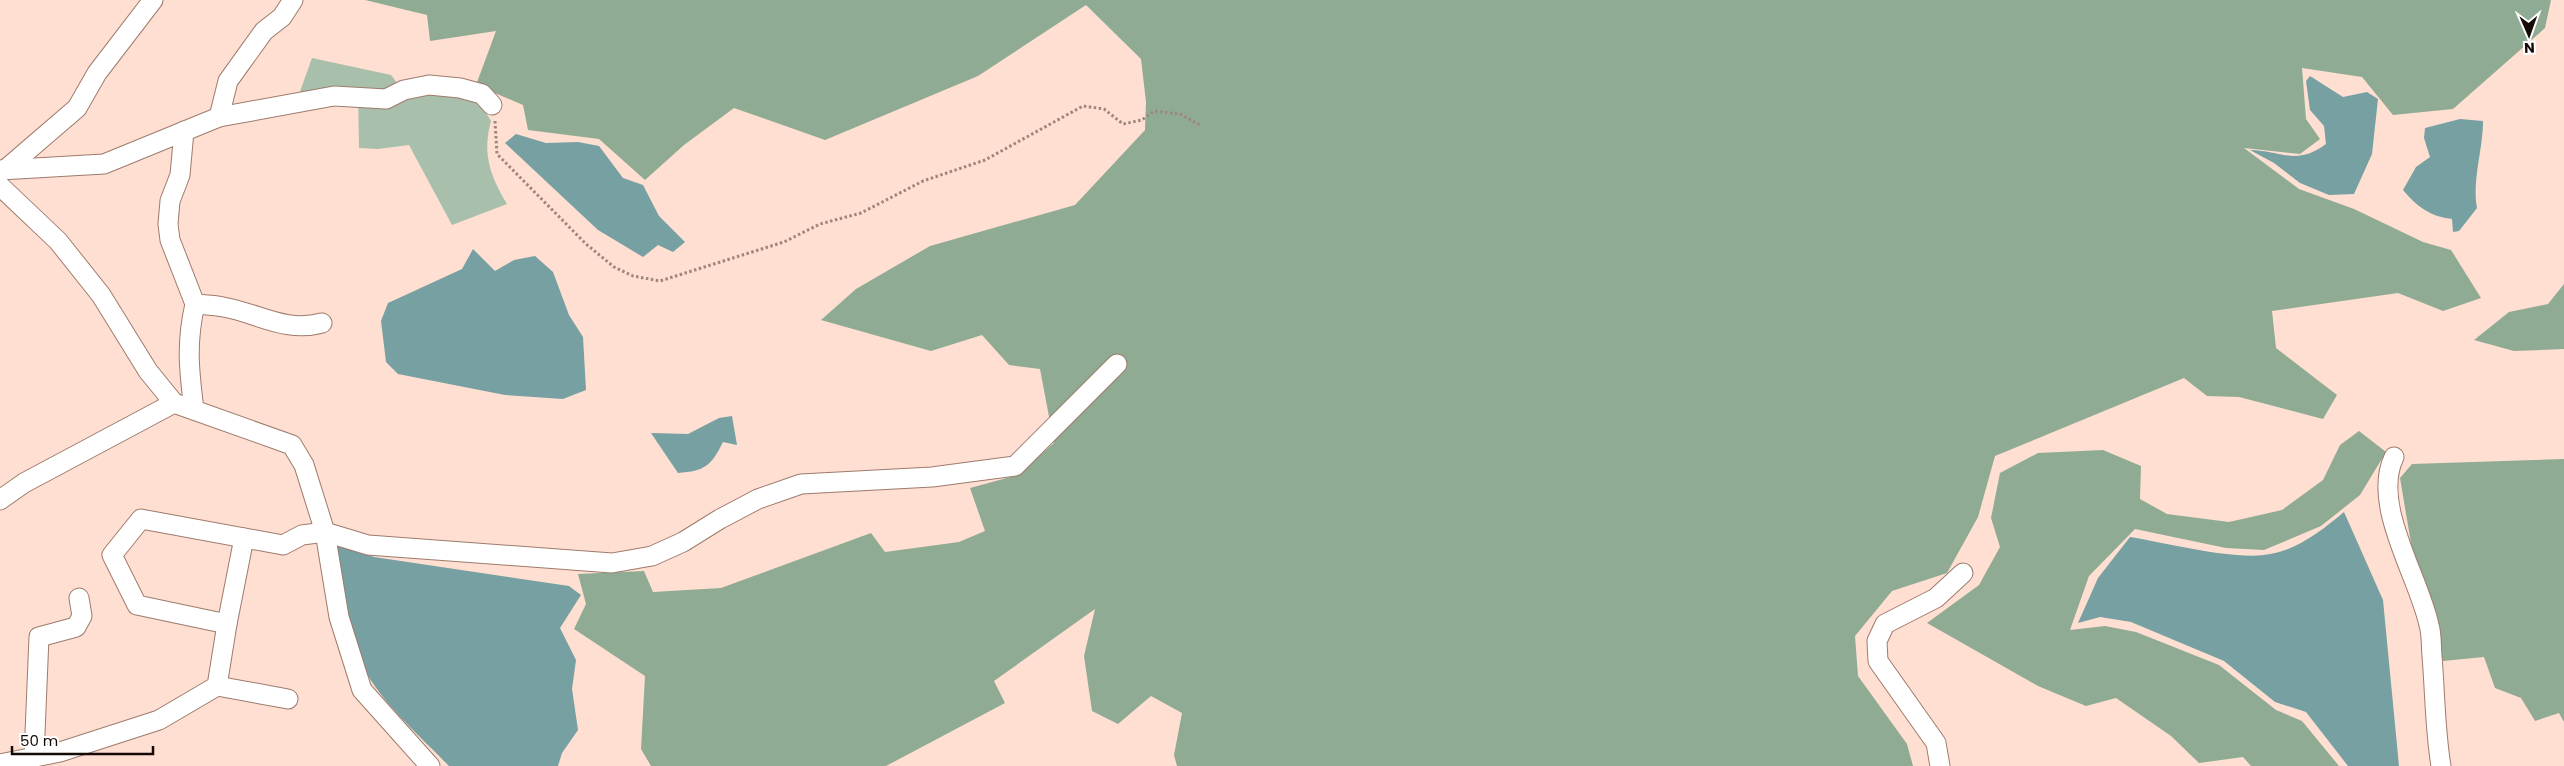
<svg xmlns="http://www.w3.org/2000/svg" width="2564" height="766" viewBox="0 0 2564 766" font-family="Poppins,sans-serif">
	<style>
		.green { fill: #a8c0ab }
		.forest { fill: #8fab93 }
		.water { fill: #76a0a1 }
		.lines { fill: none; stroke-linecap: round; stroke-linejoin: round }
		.minor-casing { stroke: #9e7b6c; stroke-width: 21 }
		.path { stroke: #9d867c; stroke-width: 3; stroke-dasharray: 2.5 2.5; stroke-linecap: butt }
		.minor { stroke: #fff; stroke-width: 19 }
	</style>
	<rect width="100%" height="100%" fill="#fedfd1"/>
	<path class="green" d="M312 58 391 75 406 95 451 93 479 101 491 121C482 154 490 175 507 204L452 225 409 145 378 149 359 148 358 92 298 97Z"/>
	<g class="forest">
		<path d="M365 0H2551L2545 28 2453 109 2393 115 2362 77 2302 68 2306 119 2320 139 2300 154 2244 148 2299 189 2354 209 2423 242 2451 250 2481 298 2443 311 2398 293 2272 311 2276 348 2337 395 2323 419 2239 397 2207 396 2184 378 1995 456 1978 517 1947 573 1892 591 1855 636 1858 676 1907 744 1913 766H1177L1174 755 1182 713 1151 696 1118 724 1092 711 1084 656 1095 609 994 681 1005 703 886 766H651L641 749 645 676 574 629 586 604 578 574 644 571 653 592 721 588 871 533 885 552 959 542 985 531 970 488 1018 475 1054 443 1040 369 1009 365 982 335 931 351 821 320 856 289 930 246 1075 205 1145 130 1146 102 1141 59 1086 5 978 76 825 140 734 108 684 145 645 180 599 139 528 130 523 105 476 85 496 31 430 41 427 15Z"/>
		<path d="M2564 284V349L2514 351 2474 340 2509 312 2548 304Z"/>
		<path d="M2359 431 2386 452 2360 495 2321 526 2264 550 2226 548 2135 529 2089 576 2070 630 2105 626 2136 632 2219 665 2276 710 2302 721 2339 766H2251L2243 757 2199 763 2171 736 2116 698 2086 706 2038 686 1927 623 1979 585 2000 547 1991 518 2000 473 2038 453 2103 450 2141 466 2140 499 2167 514 2229 522 2282 510 2323 480 2340 445Z"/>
		<path d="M2564 459V722L2559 713 2535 721 2521 698 2495 688 2484 657 2443 661 2430 606 2413 555 2400 478 2412 464Z"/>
	</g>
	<g class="water">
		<path d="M2310 76 2343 97 2367 92 2378 99 2372 154 2354 194 2329 195 2300 183 2274 163 2250 150C2283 151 2296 166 2326 144L2324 126 2310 110 2306 81Z"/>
		<path d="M2460 119 2483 121C2483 150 2472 179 2477 208L2459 231 2453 232 2452 219C2431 217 2416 206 2403 190L2416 167 2430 157 2424 138 2425 128Z"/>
		<path d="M516 134 546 143 578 142 599 146 623 178 643 185 659 216 685 242 673 252 658 245 643 257 598 230 505 143Z"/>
		<path d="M473 249 495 271 514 260 535 256 553 272 569 315 583 337 586 390 563 399 505 395 398 374 386 362 381 321 388 303 462 269Z"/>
		<path d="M732 416 737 445 723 442C711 466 705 471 678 473L651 433 688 434 719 418Z"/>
		<path d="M2344 512 2383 600 2399 766H2348L2306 712 2275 702 2224 661 2131 622 2100 617 2078 623 2098 578 2130 537C2167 543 2228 559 2264 555 2295 552 2321 531 2344 512Z"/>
		<path d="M341 545 374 557 569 586 581 595 560 628 576 660 572 689 578 730 562 753 558 766H449C421 737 387 708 367 674 347 641 343 585 337 547Z"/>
	</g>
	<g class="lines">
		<g class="minor-casing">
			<g id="minor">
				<path d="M219 117 334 96 386 99 404 90 429 85 460 88 482 94 492 105"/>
				<path d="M184 131 180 175 170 201 168 224 170 240 195 304"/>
				<path d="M6 169 77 108 97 73 153 0"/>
				<path d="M0 170 104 164 219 117 228 81 264 31 282 17 293 0"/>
				<path d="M0 186 58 241 101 295 148 371 174 403 292 445 304 465 325 532 339 617 362 690 430 766"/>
				<path d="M194 410C189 370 186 343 195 304 204 305 214 305 223 307 258 313 285 333 322 323"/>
				<path d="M2394 457C2371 505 2419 577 2429 625 2432 635 2431 646 2432 656 2435 692 2435 730 2441 766"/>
				<path d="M0 500 24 483 174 403"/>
				<path d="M227 624 244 538"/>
				<path d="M217 686 288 699"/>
				<path d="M34 757 39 637 76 627 82 616 79 598"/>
				<path d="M0 764 60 752 159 720 217 686 227 624 137 605 112 555 141 519 283 545 302 535 325 532 368 545 612 563 652 556 683 542 720 519 758 499 801 484 932 477 1015 466 1117 364"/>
				<path d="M1940 766 1936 743 1878 661 1877 641 1885 624 1936 598 1963 573"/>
			</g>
		</g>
		<path class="path" d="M495 121 497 154 586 244 614 267 633 276 660 281 784 242 820 224 861 213 923 181 985 160 1083 106 1104 109 1123 124 1142 120 1154 111 1180 114 1200 125"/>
		<use href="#minor" class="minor"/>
	</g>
	<g transform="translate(2529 35) rotate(178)" stroke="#ffffff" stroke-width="4" paint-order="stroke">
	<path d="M0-4L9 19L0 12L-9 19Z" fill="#150905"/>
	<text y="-8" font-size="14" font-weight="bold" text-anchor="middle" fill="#150905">N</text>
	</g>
	<path d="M12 746v8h141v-8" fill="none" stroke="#150905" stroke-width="2.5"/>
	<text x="20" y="746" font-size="15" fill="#150905" stroke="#ffffff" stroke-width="4" paint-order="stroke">50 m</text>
</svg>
